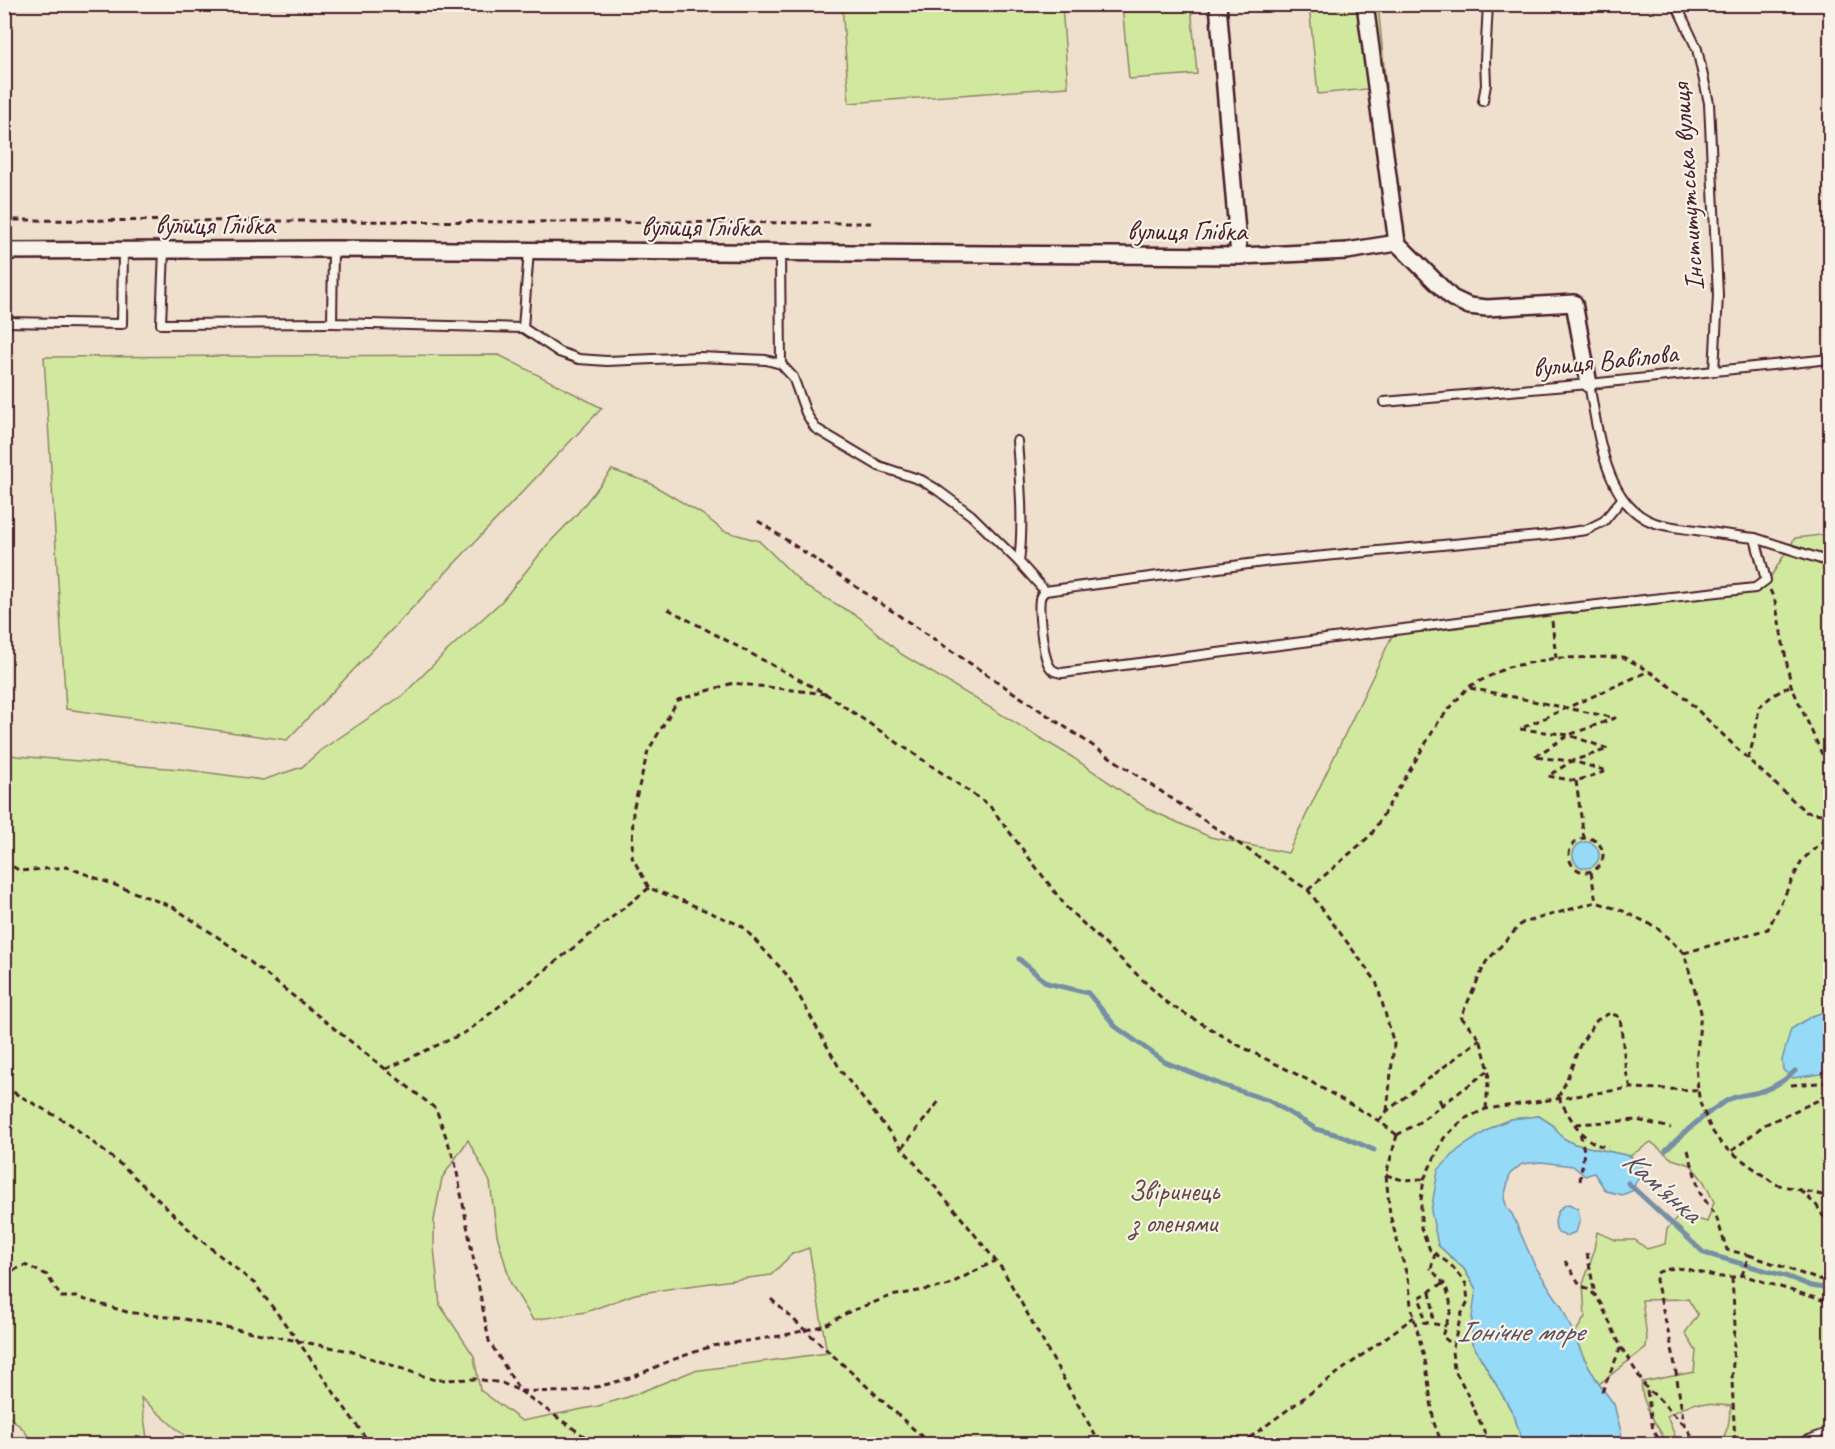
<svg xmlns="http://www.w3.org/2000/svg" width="1835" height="1449" viewBox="0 0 1835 1449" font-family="Caveat,sans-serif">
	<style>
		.green { fill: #d0e99f; stroke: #8d8465; stroke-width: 1.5; fill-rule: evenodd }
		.water { fill: #95daf7; stroke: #778fa5; stroke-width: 1.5 }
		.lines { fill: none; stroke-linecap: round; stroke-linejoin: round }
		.stream { stroke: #778fa5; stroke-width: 5 }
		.lane-casing { stroke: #4a1f2b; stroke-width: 12 }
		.street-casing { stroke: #4a1f2b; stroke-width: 20 }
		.path { stroke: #4a1f2b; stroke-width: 3; stroke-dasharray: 6 4.5; stroke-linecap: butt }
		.lane { stroke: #f7f3e8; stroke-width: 8 }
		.street { stroke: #f7f3e8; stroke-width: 15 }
		.labels { text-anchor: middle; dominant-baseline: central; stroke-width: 4.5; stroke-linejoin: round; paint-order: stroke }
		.street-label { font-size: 28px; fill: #4a1f2b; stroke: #f7f3e8 }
		.park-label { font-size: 28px; fill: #654742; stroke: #f7f3e8 }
		.water-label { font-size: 30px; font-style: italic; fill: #5d4e5e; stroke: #f7f3e8 }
	</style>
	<rect width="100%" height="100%" fill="#efe0cd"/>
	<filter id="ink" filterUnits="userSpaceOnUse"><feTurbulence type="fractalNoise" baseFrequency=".0167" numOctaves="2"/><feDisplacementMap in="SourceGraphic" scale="12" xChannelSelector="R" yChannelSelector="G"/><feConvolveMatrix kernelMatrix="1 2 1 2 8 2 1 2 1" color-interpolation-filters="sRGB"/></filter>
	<g filter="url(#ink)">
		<g class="green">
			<path d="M842 5H1062L1068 87 849 103Z"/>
			<path d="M1122 5H1191L1197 74 1129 79Z"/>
			<path d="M1309 5H1378L1386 87 1318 94Z"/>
			<path d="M499 355 602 408 287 740 66 709 44 357Z"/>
			<path d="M612 470 648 482 702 514 724 531 759 541 806 587 859 617 901 654 1072 757 1148 809 1210 837 1288 853 1393 634 1424 632 1763 589 1795 538 1830 534V1444H1721L1728 1426 1731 1406 1693 1403 1667 1416 1675 1436 1672 1444H1668C1659 1429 1638 1399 1642 1382L1694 1372 1696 1351 1685 1333 1698 1315 1688 1299 1642 1300 1647 1338 1646 1347 1599 1384 1583 1356 1574 1335 1585 1317 1583 1284 1593 1255 1597 1232 1616 1240H1635L1647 1249 1665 1244 1667 1229 1681 1214 1707 1222 1714 1202 1704 1182 1691 1165 1672 1159 1651 1142 1630 1156 1574 1144 1563 1138 1553 1125 1539 1116 1511 1119 1494 1126 1477 1138 1438 1245 1464 1269 1476 1289 1473 1317 1472 1343 1514 1415 1523 1444H194L141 1398 148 1444H34L23 1429 4 1412V752L16 756 180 769 263 780 302 767 321 750 403 695 448 650 502 601 548 544 576 515ZM468 1140 490 1182 497 1235 511 1284 533 1320 586 1312 635 1294 681 1287 771 1275 792 1254 809 1248 827 1353 693 1371 628 1397 598 1406 522 1421 480 1390 474 1356 440 1305 434 1248V1220L442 1178Z"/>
		</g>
		<g class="water">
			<circle cx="1586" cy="855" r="13"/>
			<path d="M1830 1010V1066L1821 1074 1793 1078 1783 1070 1782 1060 1791 1029 1812 1016Z"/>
			<path d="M1539 1116 1553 1125 1563 1138 1574 1144 1630 1156 1642 1167V1178L1637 1180 1632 1191 1622 1195 1606 1191 1594 1173 1585 1176 1573 1166 1541 1162 1522 1164 1510 1174 1504 1198 1507 1208 1512 1214 1535 1266 1562 1307 1583 1356 1599 1384 1614 1404 1624 1444H1523L1514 1415 1472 1343V1317L1476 1289 1464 1269 1438 1245 1431 1211 1438 1170 1459 1149 1494 1126 1511 1119Z"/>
			<path d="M1569 1204 1578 1209 1580 1220 1576 1232 1566 1236 1558 1233C1552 1222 1556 1207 1569 1204Z"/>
		</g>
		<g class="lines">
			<g class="stream">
				<path d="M1019 959 1047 983 1088 993 1116 1027 1165 1062 1222 1085 1270 1101 1316 1129 1342 1136 1374 1150"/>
				<path d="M1666 1150C1685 1132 1705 1113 1728 1100 1736 1095 1746 1095 1755 1093 1770 1090 1784 1081 1795 1071"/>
				<path d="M1628 1183 1704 1253 1788 1277 1811 1286 1830 1289"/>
			</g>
			<g class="lane-casing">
				<g id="lane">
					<path d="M1676 4 1697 49 1709 103 1718 295 1714 371"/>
					<path d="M1483 101 1486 85 1485 60 1488 4"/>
					<path d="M333 249 332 323 523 328 529 250"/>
					<path d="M164 250 161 324 332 323"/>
					<path d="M780 252 781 364"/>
					<path d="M4 322 122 324 123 250"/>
					<path d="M523 328 559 352 579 359 607 361 700 357 766 360 781 364 793 377 806 413 815 428 879 466 921 480 936 489 971 515 1019 562"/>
					<path d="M1384 402 1589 384 1830 359"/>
					<path d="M1017 441C1020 481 1024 522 1019 562L1045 591 1271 561 1550 535 1586 530 1604 521 1622 499"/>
					<path d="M1755 538 1830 562"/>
					<path d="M1045 591C1043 593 1040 597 1040 599 1038 610 1043 658 1050 667 1053 672 1057 672 1062 673L1551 610 1755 588 1766 580 1755 538C1735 536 1715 533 1696 530 1682 528 1668 527 1655 523 1604 506 1598 429 1589 384"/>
					<path d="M1798 1444 1830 1432"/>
				</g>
			</g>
			<g class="street-casing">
				<g id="street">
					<path d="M1218 4 1239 256"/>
					<path d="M1365 4 1397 243 1452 298 1469 306 1487 308 1574 303 1589 384"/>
					<path d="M4 251 333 249 1239 256 1347 251 1397 243"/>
				</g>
			</g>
			<g class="path">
				<path d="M4 220 874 223"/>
				<path d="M758 521 1308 890 1376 981 1394 1044 1387 1111"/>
				<path d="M1770 590 1775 601 1791 685 1830 772"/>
				<path d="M668 609 826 694 989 805 1067 908 1167 1003 1238 1045 1306 1079 1379 1121 1397 1135"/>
				<path d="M1552 621 1556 658"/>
				<path d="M1470 688 1615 718 1569 735 1534 757 1572 761 1607 771 1576 781 1548 776 1572 761 1608 749 1569 735 1520 729 1649 671"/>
				<path d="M826 694 733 683 678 700 648 751 633 810 632 857 649 888 683 901 742 926 788 976 841 1071 902 1148 959 1215 1003 1270 1100 1444"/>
				<path d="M1748 759 1755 735 1759 707 1772 696 1791 685"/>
				<path d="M1576 781 1584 838"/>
				<circle cx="1586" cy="855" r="17"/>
				<path d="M4 861 20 871 67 867 173 907 225 942 436 1109 455 1162 489 1341 520 1391 591 1441 593 1444"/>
				<path d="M1591 872 1596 902"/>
				<path d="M1308 890 1371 835 1439 721 1468 687 1508 667 1556 658 1623 657 1649 671 1682 695 1748 759 1806 812 1830 815"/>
				<path d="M1684 953 1768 929 1802 860 1830 835"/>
				<path d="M386 1069 468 1031 649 888"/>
				<path d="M1791 1085 1830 1082"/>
				<path d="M4 1087 70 1124 125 1168 197 1237 255 1284 298 1341 370 1444"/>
				<path d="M1558 1097 1565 1084 1580 1045 1597 1020 1610 1013 1620 1017 1626 1072 1631 1088"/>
				<path d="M1558 1097C1570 1116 1582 1145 1608 1147"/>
				<path d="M1439 1099 1442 1105"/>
				<path d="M1486 1109 1489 1070 1480 1039 1461 1017 1486 962 1522 923 1596 902 1623 911 1656 927 1684 953 1701 1012 1696 1064 1698 1090 1700 1103 1711 1129 1722 1145 1775 1184 1822 1195 1830 1191"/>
				<path d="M1379 1121 1387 1111 1480 1039"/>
				<path d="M1576 1124 1637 1120 1671 1128"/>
				<path d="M1397 1135 1386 1175 1390 1215 1409 1283 1411 1306 1426 1365 1434 1423 1442 1444"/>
				<path d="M1397 1135 1418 1123 1489 1070"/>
				<path d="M902 1148 940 1100"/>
				<path d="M1688 1150 1700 1193 1716 1216 1727 1250 1749 1255 1742 1275"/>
				<path d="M1732 1151 1764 1125 1821 1099 1830 1083"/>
				<path d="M1386 1175 1403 1180 1424 1179"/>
				<path d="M1580 1181 1584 1151 1580 1132"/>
				<path d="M1800 1190 1817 1206 1823 1216 1830 1217"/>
				<path d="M1435 1253 1431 1269 1446 1286 1450 1301 1451 1310 1442 1336 1453 1345"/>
				<path d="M1587 1253 1595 1295"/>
				<path d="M1749 1255 1814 1278 1830 1281"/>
				<path d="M1565 1261 1579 1283 1595 1295 1601 1304 1621 1347 1647 1389 1656 1396 1683 1424"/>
				<path d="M4 1275 25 1265 47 1275 61 1297H76L127 1312 184 1319 350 1351 435 1380 476 1379 502 1383 520 1391 569 1392 601 1386 633 1377 669 1361 712 1346 781 1336 823 1326 851 1311 891 1296 946 1286 995 1261"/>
				<path d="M1732 1278 1735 1325 1732 1380 1735 1444"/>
				<path d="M1443 1284 1438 1286 1419 1298 1423 1308V1322L1446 1326"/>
				<path d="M1430 1292 1433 1309 1432 1323"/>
				<path d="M771 1299 930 1444"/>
				<path d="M1647 1391 1653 1430 1662 1444"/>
				<path d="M1602 1392 1621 1347"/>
				<path d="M1241 1444 1414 1317"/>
				<path d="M1490 1444 1464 1387 1454 1369 1452 1351 1461 1315 1468 1301 1466 1284 1451 1265 1430 1250 1421 1228V1200L1424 1179 1444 1138 1464 1119 1486 1109 1631 1088 1698 1090"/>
				<path d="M1698 1444 1684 1425 1673 1353 1656 1280 1657 1273C1688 1258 1710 1285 1742 1275L1822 1300 1830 1301"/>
			</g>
			<use href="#lane" class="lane"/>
			<use href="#street" class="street"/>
		</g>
	</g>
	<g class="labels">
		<g class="street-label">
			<text transform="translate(1687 187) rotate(-94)">Інститутська вулиця</text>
			<text x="215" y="224">вулиця Глібка</text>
			<text x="701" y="226">вулиця Глібка</text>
			<text x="1187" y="230">вулиця Глібка</text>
			<text transform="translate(1605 360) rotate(-6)">вулиця Вавілова</text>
		</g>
		<g class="park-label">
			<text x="1174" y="1190">Звіринець<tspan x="1174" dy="32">з оленями</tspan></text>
		</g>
		<g class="water-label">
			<text transform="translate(1662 1186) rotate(41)">Кам'янка</text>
			<text x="1520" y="1331">Іонічне море</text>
		</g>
	</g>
	<rect width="1835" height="1449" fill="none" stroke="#f7f3e8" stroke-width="24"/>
	<rect x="12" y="12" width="1811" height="1425" fill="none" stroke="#4a1f2b" stroke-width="2" filter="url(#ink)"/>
</svg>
